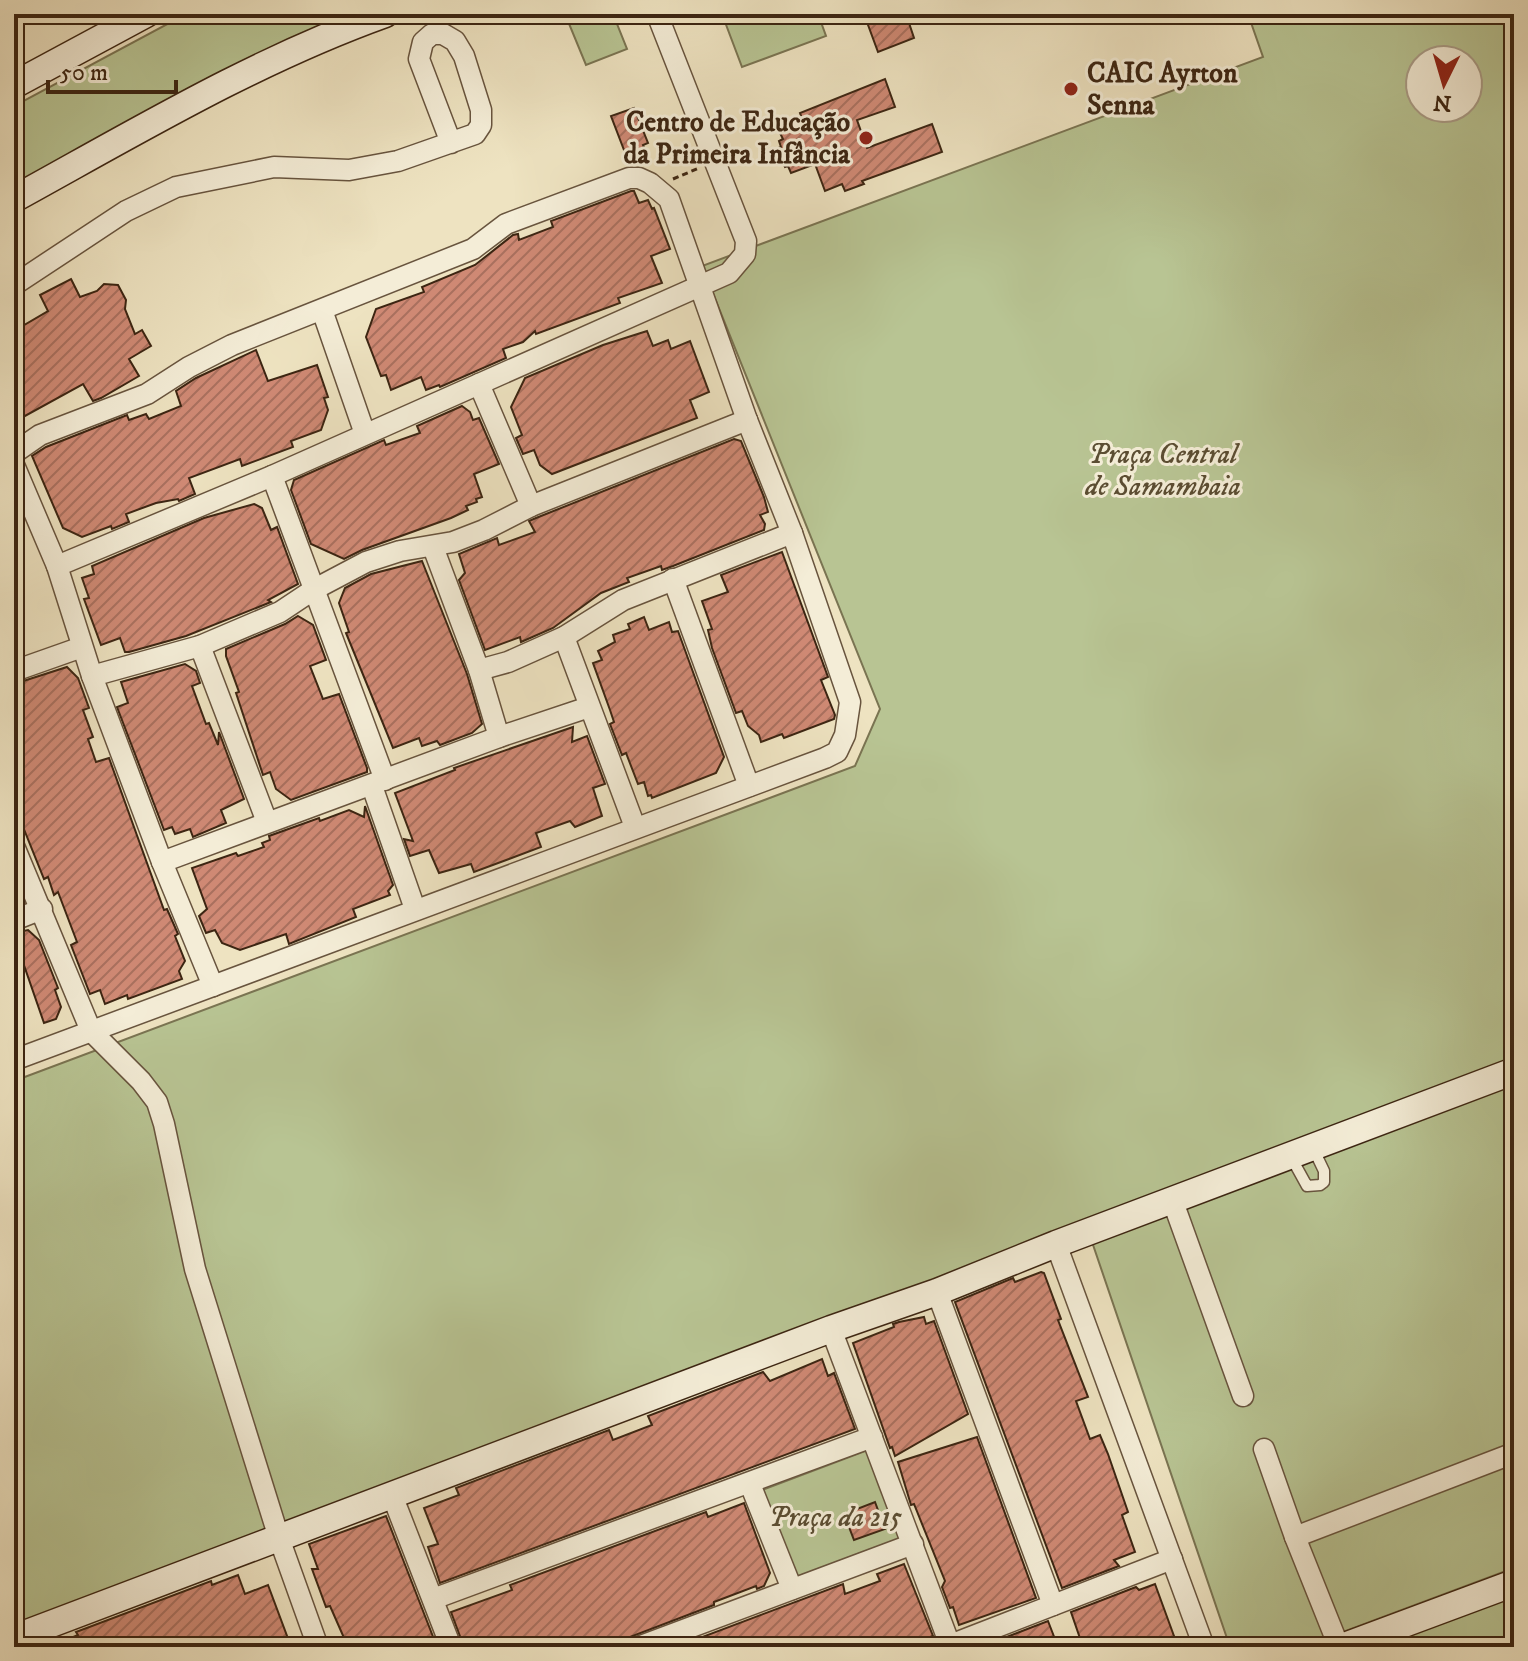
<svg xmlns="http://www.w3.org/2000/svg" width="1528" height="1661" viewBox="0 0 1528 1661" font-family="'IM FELL DW Pica',serif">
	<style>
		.park { fill: #b8c493; stroke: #7a7452; stroke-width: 2; fill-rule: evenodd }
		.building { fill: url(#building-hatch); stroke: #3c2512; stroke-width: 2 }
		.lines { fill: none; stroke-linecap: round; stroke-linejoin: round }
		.lane-casing { stroke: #68543e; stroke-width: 13 }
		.street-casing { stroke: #68543e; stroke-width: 23 }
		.secondary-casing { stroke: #3c2512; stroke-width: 29 }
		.path { stroke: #3c2512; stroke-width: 3; stroke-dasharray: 6 4; stroke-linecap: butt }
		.lane { stroke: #f4edd7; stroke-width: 10 }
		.street { stroke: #f4edd7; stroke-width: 20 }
		.secondary { stroke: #f4edd7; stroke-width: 26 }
		.poi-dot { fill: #8f2418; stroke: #f4edd7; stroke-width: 3 }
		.labels { text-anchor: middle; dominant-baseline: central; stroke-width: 6; stroke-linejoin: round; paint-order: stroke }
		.poi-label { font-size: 28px; font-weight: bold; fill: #3c2512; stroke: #f4edd7; text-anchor: start }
		.park-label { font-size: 28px; font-style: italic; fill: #5b4d32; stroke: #f4edd7 }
	</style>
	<defs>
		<pattern id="building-hatch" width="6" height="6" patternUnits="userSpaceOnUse" patternTransform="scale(2)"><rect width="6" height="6" fill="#cf8974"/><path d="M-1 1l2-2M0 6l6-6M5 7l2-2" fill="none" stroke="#a9705e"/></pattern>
	</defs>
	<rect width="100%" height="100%" fill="#eee3c1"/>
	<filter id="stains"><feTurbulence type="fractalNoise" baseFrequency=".0025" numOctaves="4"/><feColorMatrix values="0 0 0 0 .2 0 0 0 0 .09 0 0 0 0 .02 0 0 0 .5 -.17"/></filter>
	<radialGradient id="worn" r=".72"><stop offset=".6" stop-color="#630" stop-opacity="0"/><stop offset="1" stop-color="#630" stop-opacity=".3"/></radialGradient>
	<g class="park">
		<path d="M186 14H367L14 192V106Z"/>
		<path d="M565 14H613L627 49 586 65Z"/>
		<path d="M722 14H818L826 36 742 67Z"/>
		<path d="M1248 14H1514V1568L1303 1647H1230L1090 1236 14 1643V1081L855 766 880 709 702 266 1263 57ZM1420 60H1468V108H1420Z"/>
		<path d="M873 1448 908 1543 798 1586 762 1490Z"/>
		<path d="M1514 1594V1647H1376Z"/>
	</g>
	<g class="building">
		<path d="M864 14H906L914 38 878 52Z"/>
		<path d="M885 79 895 107 857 120 867 148 932 124 942 152 862 181 864 184 845 191 842 184 825 191 815 164 791 173 788 166 785 167 778 148 781 147 779 141 783 139 780 133 804 124 800 113Z"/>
		<path d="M634 108 648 143 643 145 648 157 629 163 611 116Z"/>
		<path d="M631 191H634L639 203 648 200 652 209 654 208 670 249 651 256 662 283 618 298 620 303 536 334 535 331 523 342 503 349 506 358 440 387 439 385 426 390 421 377 391 390 386 375 381 376 366 337 376 309 424 292 422 287 475 265 513 235 518 234 519 240 553 227 551 221Z"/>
		<path d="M71 279 80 297 97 291 104 284 118 285 126 300 125 309 135 334 142 330 151 346 129 359 139 376 101 398 93 401 83 384 14 422V331L48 311 40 295Z"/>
		<path d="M647 331 653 346 668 340 671 349 690 341 709 392 690 400 697 418 552 474 540 465 534 450 523 454 516 438 522 435 511 407 525 378 603 345Z"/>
		<path d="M256 350 268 381 317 365 328 397 324 398 328 410 321 430 291 441 293 447 242 466 240 459 189 478 195 494 179 501 178 499 156 503 126 514 129 522 112 529 111 526 82 537 63 528 32 456 46 447 127 415 129 420 146 414 149 419 181 406 176 391 196 378Z"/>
		<path d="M462 406 470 412 473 420 479 418 499 464 474 474 482 497 476 499 477 502 466 506 468 510 451 518 362 550 344 559 311 544 291 490 294 480 384 440 386 445 420 433 417 426Z"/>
		<path d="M734 439 741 441 764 497 768 512 760 515 765 524 764 530 673 566 662 570 661 566 627 578 629 582 601 593 553 628 521 642 520 637 485 650 459 580 465 573 459 554 497 538 499 545 535 532 529 521 536 518Z"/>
		<path d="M254 504 262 508 271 530 277 527 298 584 268 600 271 602 186 636 129 652H125L120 638 101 645 84 599 89 598 82 578 94 574 92 566 204 518Z"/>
		<path d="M782 552 828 677 821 680 835 715 834 719 784 738 782 734 761 742 759 735 748 726 742 711 736 713 712 648 708 630 712 629 702 601 728 592 721 575Z"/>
		<path d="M422 561 467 674 482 724 472 733 440 745 437 741 422 746 419 738 393 748 346 633 349 632 339 603 345 588 371 574Z"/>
		<path d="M298 616 313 625 326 660 310 666 323 699 339 694 367 768V772L291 800 276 789 270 772 263 775 236 693 239 692 226 656V649L285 624Z"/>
		<path d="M644 617 649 630 669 622 672 632 678 631 724 757 716 773 652 798 651 795 648 796 644 782 638 784 626 753 622 755 610 724 614 722 610 710 593 663 602 660 598 651 615 642 613 635 630 629 628 624Z"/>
		<path d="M185 664 196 671 200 683 192 686 206 724 209 723 218 745 219 732 244 799 221 810 226 823 193 837 190 829 175 834 172 827 164 830 117 707 128 703 121 682Z"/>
		<path d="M67 667 78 678 89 708 83 710 93 737 88 739 96 762 109 758 164 910 167 909 178 934 175 936 185 961 179 971 182 979 128 999 127 995 105 1004 100 990 90 994 71 945 77 942 58 892 54 895 48 877 44 879 17 812H14V684Z"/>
		<path d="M573 727 572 742 587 736 605 784 593 788 602 816 575 827 570 821 536 833 541 847 474 872 471 864 439 873 429 850 410 856 404 839 413 841 395 793 455 770 454 768Z"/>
		<path d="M365 806 393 885 388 891 390 895 353 909 356 917 289 944 286 934 240 950 222 943 215 930 206 933 199 916 207 909 192 868 236 853 238 856 264 847 262 843 270 840 269 836 319 818 320 821 349 810 364 817Z"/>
		<path d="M28 930 39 940 58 988 55 990 61 1007 56 1019 44 1023 19 951 14 952V933Z"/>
		<path d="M1041 1272 1044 1273 1061 1319 1058 1320 1088 1397 1076 1401 1090 1439 1100 1435 1108 1454 1128 1512 1122 1515 1135 1552 1114 1560 1119 1566 1062 1588 955 1302 1013 1278 1015 1282Z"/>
		<path d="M924 1317 926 1324 934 1321 968 1414 895 1456 892 1447 890 1448 853 1343 894 1327 893 1324 899 1322Z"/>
		<path d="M822 1359 828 1376 834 1373 855 1429 440 1583 428 1547 438 1544 424 1508 459 1495 456 1488 609 1430 613 1440 652 1425 648 1416 763 1372 770 1381Z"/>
		<path d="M977 1437 1036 1598 959 1625 953 1607 950 1608 942 1587 945 1581 914 1504 911 1505 898 1462Z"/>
		<path d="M875 1502 885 1529 854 1540 844 1514Z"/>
		<path d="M744 1503 770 1573 764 1586 757 1589 756 1586 714 1602V1605L604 1647H464L451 1612 512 1590 510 1585 706 1512 708 1517Z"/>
		<path d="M386 1516 402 1557 437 1647H348L330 1606 326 1607 312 1569H318L309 1544Z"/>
		<path d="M904 1564 933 1636 903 1647H691L689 1642 843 1584 845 1594 880 1581 877 1574Z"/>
		<path d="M238 1575 245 1594 268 1585 290 1644 281 1647H50L78 1635 76 1632 211 1581 212 1585Z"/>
		<path d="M1155 1584 1178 1647H1083L1071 1612 1136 1587 1139 1590Z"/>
		<path d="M1048 1621 1058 1647H981Z"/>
	</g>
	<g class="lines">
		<g class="lane-casing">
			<path id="lane" d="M1291 1157 1307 1186 1320 1185 1324 1182V1171L1313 1148"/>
		</g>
		<g class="street-casing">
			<g id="street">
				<path d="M14 285 126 211 176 187 274 167 349 170 398 161 475 134 481 125V110L464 56 455 41 443 34H432L423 42 419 59 451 143"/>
				<path d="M322 310 365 434"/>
				<path d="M479 384 531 506"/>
				<path d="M14 453 40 435 147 394 189 367 232 345 473 249 506 224 629 178H639L650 183 669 199 747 420 792 533 850 702 845 735 837 752 825 758 14 1060"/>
				<path d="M14 465 57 566 92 676 162 862 213 986"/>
				<path d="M272 476 385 780"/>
				<path d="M433 547 479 670 499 737"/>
				<path d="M57 566 272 476 729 273 745 254 746 241 657 14"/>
				<path d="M673 579 749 786"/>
				<path d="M564 637 635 827"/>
				<path d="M200 646 267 822"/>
				<path d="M479 670 508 662 564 637 623 600 792 533"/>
				<path d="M14 671 82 647"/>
				<path d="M92 676 200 646 280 612 313 590 366 562 400 551 453 542 484 530 531 506 747 420"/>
				<path d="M372 786 415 909"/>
				<path d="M14 846 91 1031 141 1081 157 1102 164 1124 195 1269 279 1538 318 1647"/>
				<path d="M162 862 499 737 589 707"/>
				<path d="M14 920 42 909"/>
				<path d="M1173 1202 1243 1396"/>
				<path d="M1056 1244 1204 1647"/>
				<path d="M937 1292 1053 1605"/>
				<path d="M831 1329 950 1645"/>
				<path d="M1264 1449 1295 1537"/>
				<path d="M750 1484 792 1589"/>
				<path d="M392 1495 451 1647"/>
				<path d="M433 1599 872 1437"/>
				<path d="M638 1647 913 1544"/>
				<path d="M945 1647 1172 1559"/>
				<path d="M1339 1647 1295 1537 1514 1453"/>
			</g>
		</g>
		<g class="secondary-casing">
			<g id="secondary">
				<path d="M14 85 146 14"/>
				<path d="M14 199C136 132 254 61 385 14"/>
				<path d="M14 1638 831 1329 937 1292 1056 1244 1514 1071"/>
				<path d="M1342 1647 1514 1583"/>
			</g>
		</g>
		<path class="path" d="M673 179 699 168"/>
		<use href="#lane" class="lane"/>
		<use href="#street" class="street"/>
		<use href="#secondary" class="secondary"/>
	</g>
	<g class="poi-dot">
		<circle cx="1071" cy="89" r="8"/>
		<circle cx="866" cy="138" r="8"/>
	</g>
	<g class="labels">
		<g class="poi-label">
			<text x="1087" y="73">CAIC Ayrton<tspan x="1087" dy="32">Senna</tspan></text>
			<text x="850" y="122" text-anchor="end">Centro de Educação<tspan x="850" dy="32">da Primeira Infância</tspan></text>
		</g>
		<g class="park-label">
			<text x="1163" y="454">Praça Central<tspan x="1163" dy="32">de Samambaia</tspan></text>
			<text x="835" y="1517">Praça da 215</text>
		</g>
	</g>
	<rect width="1528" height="1661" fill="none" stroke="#eee3c1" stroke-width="48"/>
	<rect x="16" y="16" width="1496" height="1629" fill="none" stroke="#3c2512" stroke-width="4"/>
	<rect x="24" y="24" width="1480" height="1613" fill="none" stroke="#3c2512" stroke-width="2"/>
	<g transform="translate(1444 84) rotate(185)"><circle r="38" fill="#f4edd7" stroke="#aa9d88" stroke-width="2"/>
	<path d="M0-6L14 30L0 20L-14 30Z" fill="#8f2418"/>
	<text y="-12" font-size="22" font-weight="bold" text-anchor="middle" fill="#3c2512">N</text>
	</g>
	<path d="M48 80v12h128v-12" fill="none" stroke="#3c2512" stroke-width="4"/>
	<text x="60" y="80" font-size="24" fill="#3c2512" stroke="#f4edd7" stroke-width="6" paint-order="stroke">50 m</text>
	<rect width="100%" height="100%" filter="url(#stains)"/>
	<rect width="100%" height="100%" fill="url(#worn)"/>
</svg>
